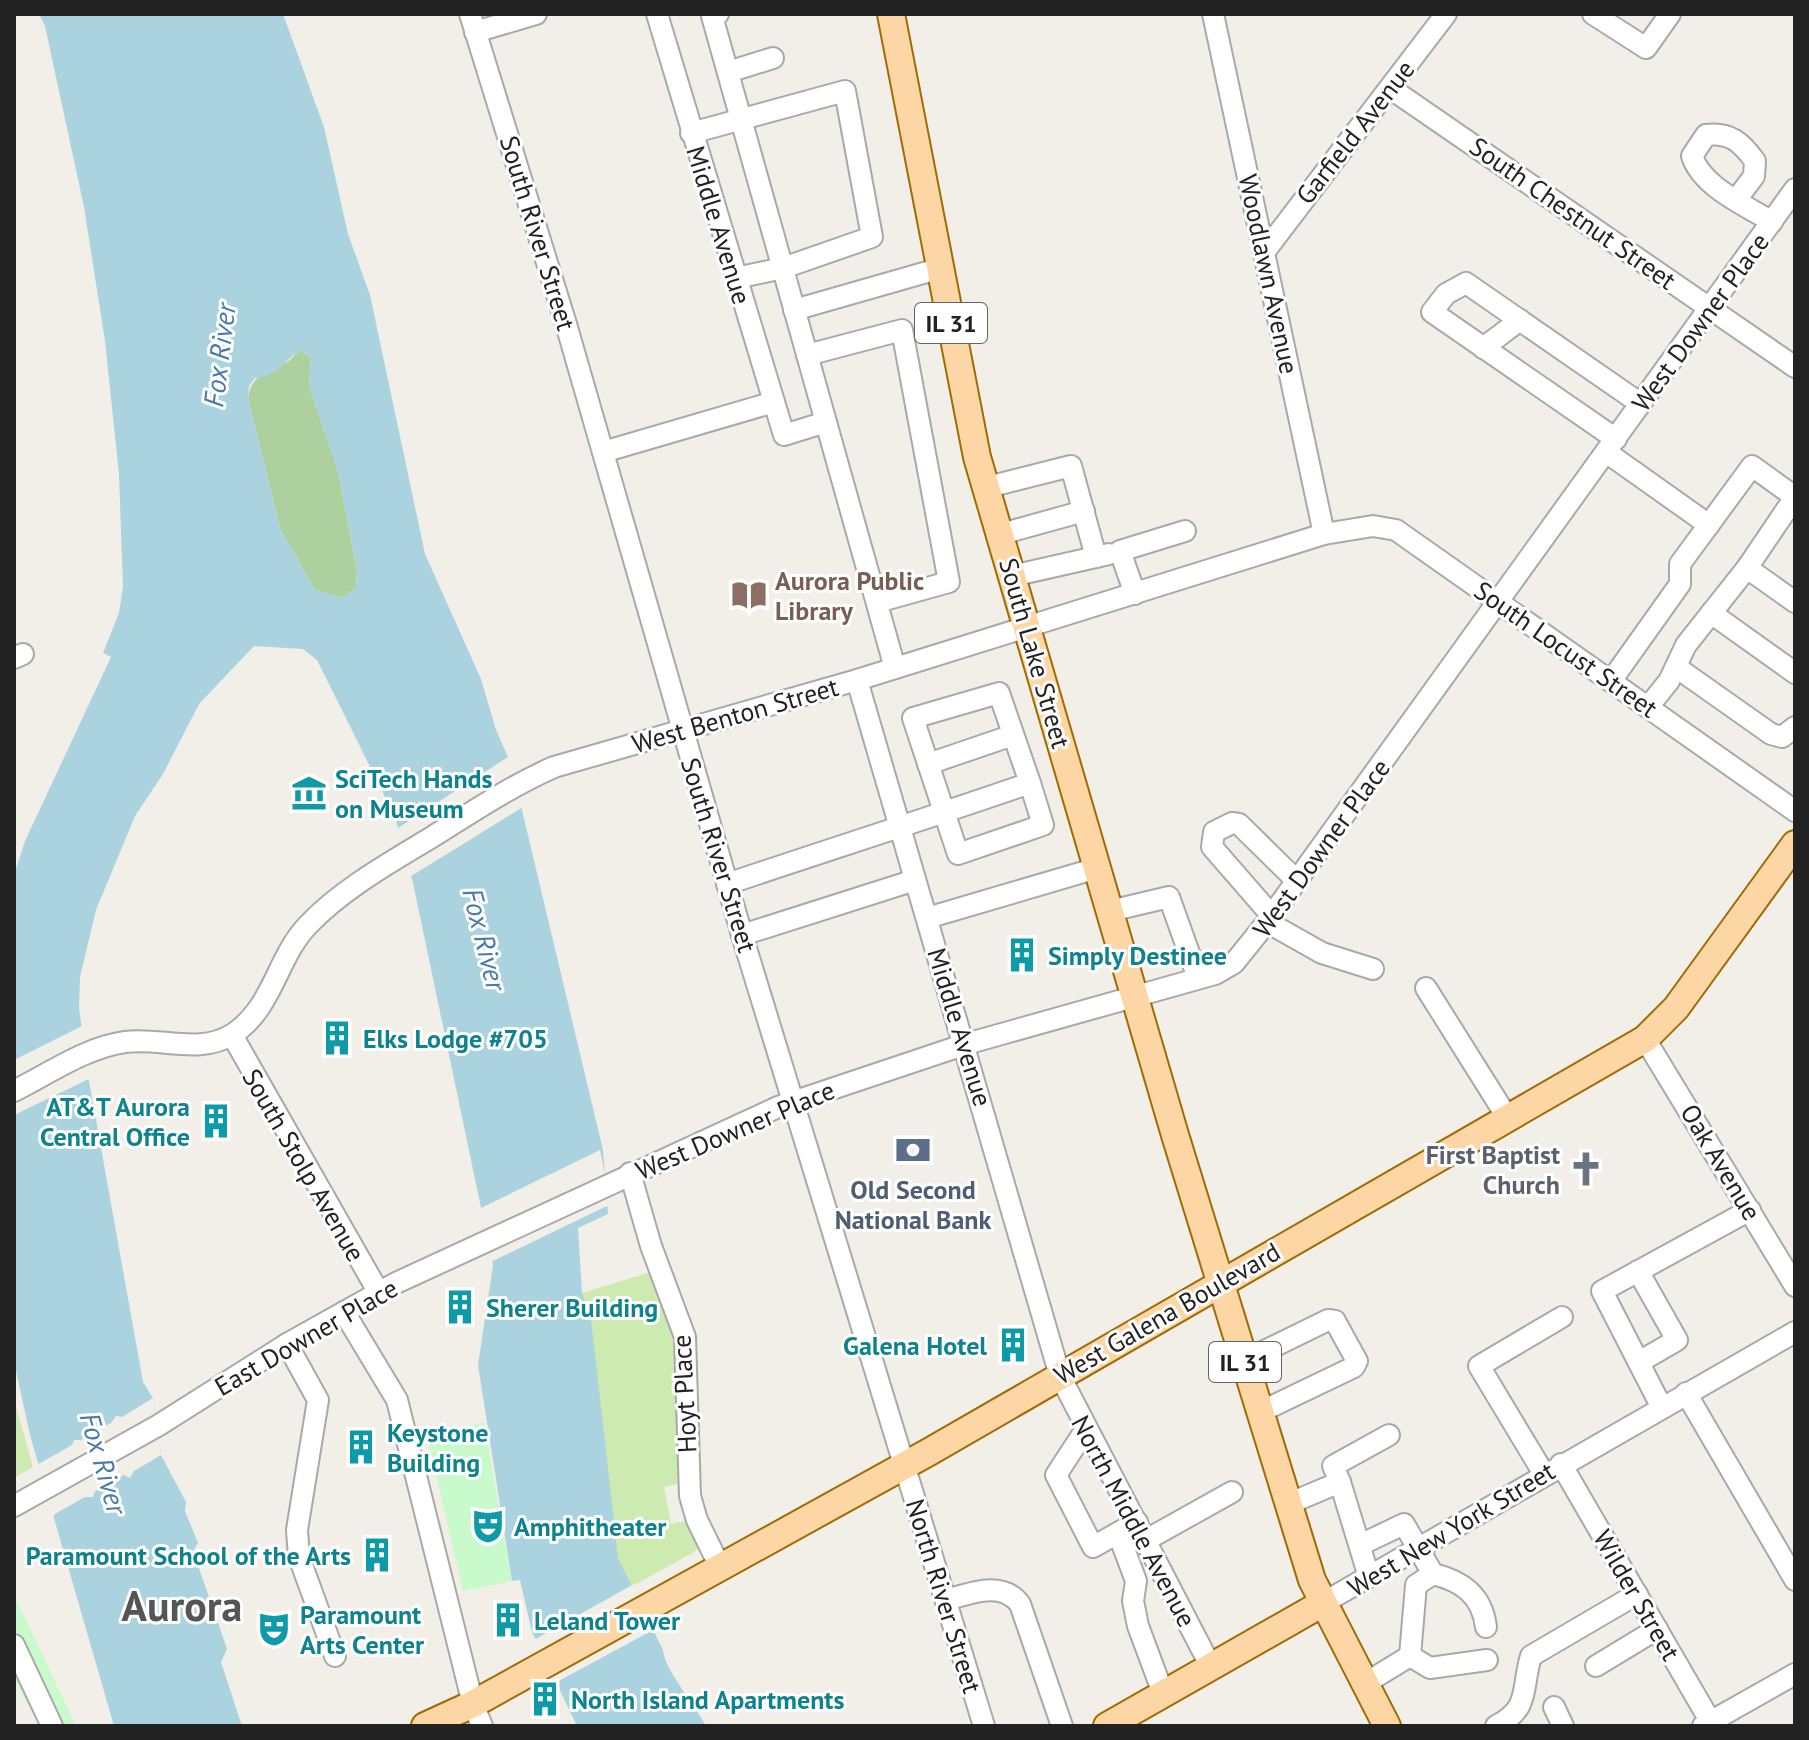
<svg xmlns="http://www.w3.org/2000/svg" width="1809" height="1740" viewBox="0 0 1809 1740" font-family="'PT Sans',sans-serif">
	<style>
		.grass { fill: #cdebb0 }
		.forest { fill: #add19e }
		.park { fill: #c8facc }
		.water { fill: #aad3df; fill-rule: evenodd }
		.pier { fill: #f2efe9 }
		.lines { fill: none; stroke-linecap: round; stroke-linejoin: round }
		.minor-casing { stroke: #a9a9a9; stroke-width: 24 }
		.major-casing { stroke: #a06b00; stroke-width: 30 }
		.minor { stroke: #fff; stroke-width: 20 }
		.major { stroke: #fcd6a4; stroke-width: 26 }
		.labels { text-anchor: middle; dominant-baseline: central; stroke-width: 6; stroke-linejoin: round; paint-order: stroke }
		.shield { fill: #fff; stroke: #646464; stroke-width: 2 }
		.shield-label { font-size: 24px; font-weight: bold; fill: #222 }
		.street-label { font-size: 26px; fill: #222; stroke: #fff }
		.education-label { font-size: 26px; font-weight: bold; fill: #785e54; stroke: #fff; text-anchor: start }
		.culture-label { font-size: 26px; font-weight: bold; fill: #0d838f; stroke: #fff; text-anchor: start }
		.worship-label { font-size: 26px; font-weight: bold; fill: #5b616d; stroke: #fff; text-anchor: end }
		.service-label { font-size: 26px; font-weight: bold; fill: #4e5e75; stroke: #fff }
		.water-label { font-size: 28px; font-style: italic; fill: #4a7aab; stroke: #fff }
		.town-label { font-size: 42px; font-weight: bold; fill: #555; stroke: #fff }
	</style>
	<rect width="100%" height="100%" fill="#f2efe9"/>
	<g class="grass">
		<path d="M654 1271 674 1327 678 1357V1484L664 1487 671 1524 689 1520 701 1548 631 1587 618 1558 614 1537 591 1318 582 1293Z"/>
		<path d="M16 1407 33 1467 14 1478V1408Z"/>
	</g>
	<path class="forest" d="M301 350 311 358 309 385 338 471 357 571 356 588 342 598 315 590 280 529 248 398C251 374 267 374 285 363 292 360 294 354 301 350Z"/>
	<g class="park">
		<path d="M484 1422 512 1581 463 1591 427 1436Z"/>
		<path d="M14 1595 76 1726H40L14 1679Z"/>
	</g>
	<path class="water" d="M39 14H283L324 127 348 234 370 295 425 554 481 679 496 730 511 764 603 1150 608 1214 578 1228 582 1293 591 1318 618 1558 663 1650C666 1673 686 1687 690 1708L697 1711 706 1726H577L532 1632 520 1580 512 1581 478 1365 493 1265 413 883 395 817 317 660 303 649 254 646 199 704 163 774 135 816 96 910 80 977 79 1008 89 1081 143 1382 153 1398 161 1455 186 1502 185 1511 198 1543 193 1551 227 1649 221 1662 242 1726H114L30 1435 14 1362V875L25 841 111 657 103 653 119 613 123 587 119 474 105 341 84 207 45 26ZM301 350 311 358 309 385 338 471 357 571 356 588 342 598 315 590 280 529 248 398 249 386 255 378C278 376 283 361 301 350Z"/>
	<g class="pier">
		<path d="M511 755 526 805 408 878 395 830Z"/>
		<path d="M86 1024 93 1077 14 1115V1060Z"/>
		<path d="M600 1150 611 1204 491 1262 479 1209Z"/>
		<path d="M153 1398 161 1455 134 1471 130 1478 124 1475 95 1491 93 1497H85L55 1514 50 1521 35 1466 72 1445 74 1440H81L111 1423 116 1416 122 1417Z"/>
		<path d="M634 1584 655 1629 553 1684 532 1641Z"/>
	</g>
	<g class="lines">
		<g class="minor-casing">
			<g id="minor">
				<path d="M470 14 566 324 742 935 984 1726"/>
				<path d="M657 14 784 435 826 422"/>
				<path d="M718 14 712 16 895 668"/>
				<path d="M1213 14 1324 534"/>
				<path d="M1593 14 1646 48 1670 14"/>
				<path d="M475 32 536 14"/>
				<path d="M728 72 773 58"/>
				<path d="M1390 88 1795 367"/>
				<path d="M691 133 845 91 872 237 783 268 736 278"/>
				<path d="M1736 200 1754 176 1755 161C1741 142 1730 132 1706 135L1692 156C1702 187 1745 205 1772 222"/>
				<path d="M1265 251 1446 14"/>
				<path d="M794 310 941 268"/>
				<path d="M1483 348 1520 320"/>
				<path d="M807 355 902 330 949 582 877 602"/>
				<path d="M1616 439 1432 312 1446 294 1466 283 1641 404"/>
				<path d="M603 452 774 402"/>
				<path d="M1606 452 1709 525"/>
				<path d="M988 487 1071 466 1096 557"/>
				<path d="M1001 534 1084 511"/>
				<path d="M1747 568 1795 497"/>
				<path d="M1012 576 1109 554"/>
				<path d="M1135 594 1120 551 1185 531"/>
				<path d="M1711 613 1795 673"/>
				<path d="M14 658 23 654"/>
				<path d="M1676 667 1771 734 1782 737 1795 727"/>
				<path d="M857 680 1060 1376 1210 1665"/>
				<path d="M1611 681 1680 584V564L1752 466 1795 497"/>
				<path d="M1648 707 1669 681 1686 645 1747 568 1795 602"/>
				<path d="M928 764 1013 735"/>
				<path d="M727 884C828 850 929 818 1030 783L999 693 913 718 958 854 1043 825 1030 783"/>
				<path d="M1110 911 1169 897 1198 978"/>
				<path d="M1272 916 1212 847 1214 832 1232 823 1239 824 1297 881"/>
				<path d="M927 918 1097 868"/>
				<path d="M1267 922 1322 953 1373 969"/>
				<path d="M742 935 915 880"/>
				<path d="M1426 988 1507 1117"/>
				<path d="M232 1035 379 1293"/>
				<path d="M1645 1039 1795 1286"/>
				<path d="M14 1091C48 1074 87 1047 125 1042 160 1037 200 1055 233 1034 273 1008 277 957 308 925 342 889 391 862 432 837 472 812 511 786 554 767L857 680 1324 534 1373 526 1396 530 1795 811"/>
				<path d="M630 1173 651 1246 685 1337 690 1496 697 1520 721 1569"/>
				<path d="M1638 1271 1677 1340 1639 1362"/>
				<path d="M344 1312 397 1400 473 1704 482 1726"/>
				<path d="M287 1344 318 1400 297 1530 299 1557 335 1656"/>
				<path d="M1244 1361 1328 1320 1335 1321 1357 1361 1354 1367 1260 1412"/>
				<path d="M1686 1393 1795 1580"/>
				<path d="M1661 1406 1602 1291 1750 1210"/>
				<path d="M1086 1429 1056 1475 1093 1547 1137 1522"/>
				<path d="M1561 1464 1713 1726"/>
				<path d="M1544 1474 1479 1366 1562 1317"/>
				<path d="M1340 1482 1369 1577"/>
				<path d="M1288 1504 1340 1482 1333 1466 1389 1435"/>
				<path d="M14 1506 159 1425 287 1344 396 1283 778 1107 966 1044 1215 974 1234 963 1267 922 1795 189"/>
				<path d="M1118 1533 1136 1581 1133 1601 1138 1626 1163 1693"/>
				<path d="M1146 1540 1232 1492"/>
				<path d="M1360 1545 1404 1524 1433 1574C1462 1581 1482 1595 1486 1627"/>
				<path d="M946 1600C971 1593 1002 1580 1020 1604L1062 1726"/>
				<path d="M1323 1603 1795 1332"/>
				<path d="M14 1645 52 1726"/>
				<path d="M1410 1656 1416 1585 1433 1574"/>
				<path d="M1596 1666 1657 1629"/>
				<path d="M1364 1684 1410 1656 1430 1668 1487 1660"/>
				<path d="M1554 1707 1563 1726"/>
				<path d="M1496 1726C1531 1708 1521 1689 1531 1656L1637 1594"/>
				<path d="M1703 1726 1795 1674"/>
			</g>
		</g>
		<g class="major-casing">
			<g id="major">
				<path d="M891 14 977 457 1175 1135 1312 1580 1387 1726"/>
				<path d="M425 1726 473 1704 929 1452 1645 1039 1676 1008 1795 844"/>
				<path d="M1107 1726 1323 1603"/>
			</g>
		</g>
		<use href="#minor" class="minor"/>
		<use href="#major" class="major"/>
	</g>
	<defs>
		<g id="library-bare" transform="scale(2.76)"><path d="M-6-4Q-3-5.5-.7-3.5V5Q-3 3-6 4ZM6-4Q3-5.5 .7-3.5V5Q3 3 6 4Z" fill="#8d6e63" stroke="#fff" stroke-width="2.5" paint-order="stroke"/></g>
		<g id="museum-bare" transform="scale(2.76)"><path d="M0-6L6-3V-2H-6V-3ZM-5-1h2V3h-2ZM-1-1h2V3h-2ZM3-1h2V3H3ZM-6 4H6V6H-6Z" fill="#0f9aa8" stroke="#fff" stroke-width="2.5" paint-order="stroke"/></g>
		<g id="building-bare" transform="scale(2.76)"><path d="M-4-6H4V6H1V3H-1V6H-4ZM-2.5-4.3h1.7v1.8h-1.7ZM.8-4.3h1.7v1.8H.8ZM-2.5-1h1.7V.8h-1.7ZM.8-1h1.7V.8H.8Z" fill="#0f9aa8" stroke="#fff" stroke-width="2.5" paint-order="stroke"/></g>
		<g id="bank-bare" transform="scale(2.76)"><path d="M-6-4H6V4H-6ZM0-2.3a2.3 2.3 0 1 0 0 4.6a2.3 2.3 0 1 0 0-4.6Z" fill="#5c6f8a" stroke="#fff" stroke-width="2.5" paint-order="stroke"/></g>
		<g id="church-bare" transform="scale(2.76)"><path d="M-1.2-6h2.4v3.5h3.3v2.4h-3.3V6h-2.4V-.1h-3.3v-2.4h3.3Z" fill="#6b7280" stroke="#fff" stroke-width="2.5" paint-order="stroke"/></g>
		<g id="theatre-bare" transform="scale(2.76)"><path d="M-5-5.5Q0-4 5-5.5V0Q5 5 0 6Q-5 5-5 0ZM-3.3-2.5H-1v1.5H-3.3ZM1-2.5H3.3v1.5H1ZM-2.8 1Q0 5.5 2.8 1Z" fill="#0f9aa8" stroke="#fff" stroke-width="2.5" paint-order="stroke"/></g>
	</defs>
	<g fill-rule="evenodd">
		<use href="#library-bare" x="749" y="595"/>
		<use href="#museum-bare" x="309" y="793"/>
		<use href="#building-bare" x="1022" y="955"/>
		<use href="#building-bare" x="337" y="1038"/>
		<use href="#building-bare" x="216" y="1121"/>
		<use href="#bank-bare" x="913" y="1150"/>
		<use href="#church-bare" x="1586" y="1169"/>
		<use href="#building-bare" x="460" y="1307"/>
		<use href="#building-bare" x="1013" y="1345"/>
		<use href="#building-bare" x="361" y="1447"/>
		<use href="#theatre-bare" x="488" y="1526"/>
		<use href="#building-bare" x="377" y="1555"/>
		<use href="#building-bare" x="508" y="1620"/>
		<use href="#theatre-bare" x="274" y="1629"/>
		<use href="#building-bare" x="545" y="1699"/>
	</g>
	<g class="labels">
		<g class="shield">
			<rect x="915" y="303" width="72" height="40" rx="6"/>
			<rect x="1209" y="1342" width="72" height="40" rx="6"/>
		</g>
		<g class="shield-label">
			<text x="951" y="323">IL 31</text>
			<text x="1245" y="1362">IL 31</text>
		</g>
		<g class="street-label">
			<text transform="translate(1355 132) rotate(-52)">Garfield Avenue</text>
			<text transform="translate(1573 213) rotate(35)">South Chestnut Street</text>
			<text transform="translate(719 225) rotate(73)">Middle Avenue</text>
			<text transform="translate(538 233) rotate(73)">South River Street</text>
			<text transform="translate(1269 274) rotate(78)">Woodlawn Avenue</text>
			<text transform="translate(1700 322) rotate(-54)">West Downer Place</text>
			<text transform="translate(1566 649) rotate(35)">South Locust Street</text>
			<text transform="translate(1035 653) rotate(74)">South Lake Street</text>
			<text transform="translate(735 715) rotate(-16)">West Benton Street</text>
			<text transform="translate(1321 848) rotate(-54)">West Downer Place</text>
			<text transform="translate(719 855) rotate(73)">South River Street</text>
			<text transform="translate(960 1027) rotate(73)">Middle Avenue</text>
			<text transform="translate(735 1130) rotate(-23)">West Downer Place</text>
			<text transform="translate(1721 1162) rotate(59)">Oak Avenue</text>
			<text transform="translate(304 1165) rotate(60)">South Stolp Avenue</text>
			<text transform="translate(1167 1313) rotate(-30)">West Galena Boulevard</text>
			<text transform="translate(306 1337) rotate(-30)">East Downer Place</text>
			<text transform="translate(684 1394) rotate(-93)">Hoyt Place</text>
			<text transform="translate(1134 1521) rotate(62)">North Middle Avenue</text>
			<text transform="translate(1451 1529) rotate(-31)">West New York Street</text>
			<text transform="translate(1637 1595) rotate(60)">Wilder Street</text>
			<text transform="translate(944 1596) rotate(73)">North River Street</text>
		</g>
		<g class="education-label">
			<text x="775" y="580">Aurora Public<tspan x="775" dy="30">Library</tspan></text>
		</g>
		<g class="culture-label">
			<text x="335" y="778">SciTech Hands<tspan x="335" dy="30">on Museum</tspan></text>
			<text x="1048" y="955">Simply Destinee</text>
			<text x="363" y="1038">Elks Lodge #705</text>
			<text x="190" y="1106" text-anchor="end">AT&amp;T Aurora<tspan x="190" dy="30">Central Office</tspan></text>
			<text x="486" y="1307">Sherer Building</text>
			<text x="987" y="1345" text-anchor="end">Galena Hotel</text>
			<text x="387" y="1432">Keystone<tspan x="387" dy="30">Building</tspan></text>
			<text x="514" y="1526">Amphitheater</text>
			<text x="351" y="1555" text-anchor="end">Paramount School of the Arts</text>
			<text x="300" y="1614">Paramount<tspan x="300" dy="30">Arts Center</tspan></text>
			<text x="534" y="1620">Leland Tower</text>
			<text x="571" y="1699">North Island Apartments</text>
		</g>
		<g class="worship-label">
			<text x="1560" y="1154">First Baptist<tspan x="1560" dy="30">Church</tspan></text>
		</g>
		<g class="service-label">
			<text x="913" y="1189">Old Second<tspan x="913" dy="30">National Bank</tspan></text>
		</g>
		<g class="water-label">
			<text transform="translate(219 355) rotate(-83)">Fox River</text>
			<text transform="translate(485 939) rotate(76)">Fox River</text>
			<text transform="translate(104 1463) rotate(74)">Fox River</text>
		</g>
		<g class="town-label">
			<text x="182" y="1605">Aurora</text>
		</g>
	</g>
	<rect width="1809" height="1740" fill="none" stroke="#222222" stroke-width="32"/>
</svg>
